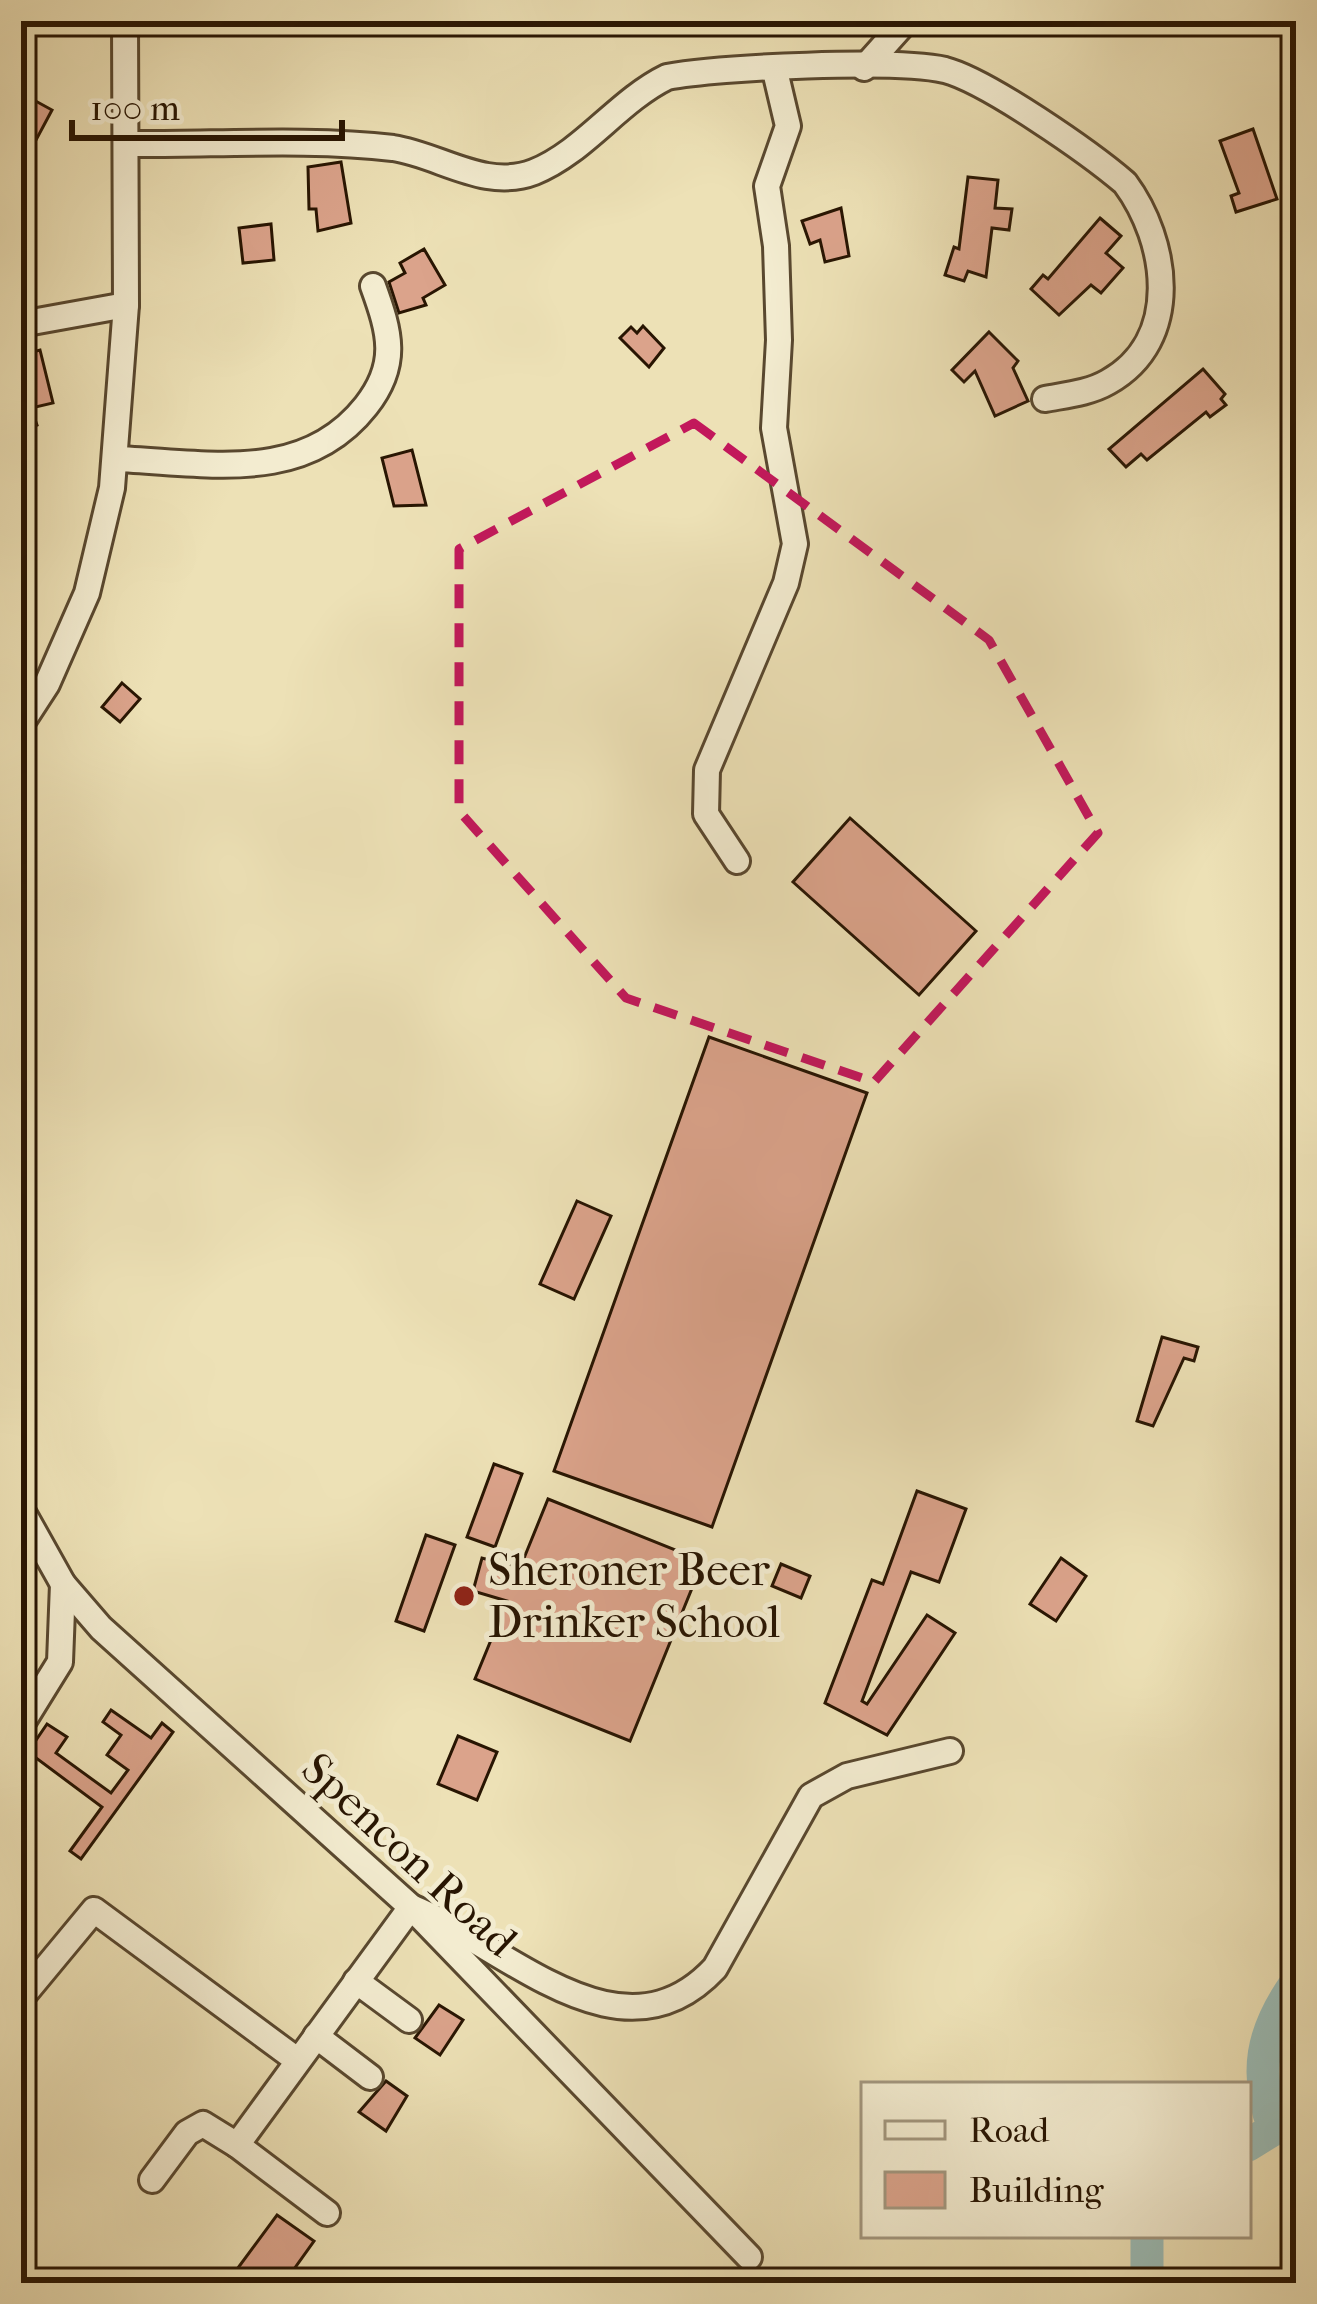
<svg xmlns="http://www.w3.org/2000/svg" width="1317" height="2304" viewBox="0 0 1317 2304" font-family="'IM FELL French Canon',serif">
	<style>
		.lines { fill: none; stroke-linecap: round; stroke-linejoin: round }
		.river { stroke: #9bbcb6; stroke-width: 33 }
		.building { fill: #dba38b; stroke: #281502; stroke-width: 3 }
		.minor-casing { stroke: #59482f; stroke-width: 30 }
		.minor { stroke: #f3ecd0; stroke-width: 24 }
		.marked { fill: none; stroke: #c2185b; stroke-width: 9; stroke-dasharray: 24 15; stroke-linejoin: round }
		.poi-dot { fill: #8f2418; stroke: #f3ecd0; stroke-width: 4.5 }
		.labels { text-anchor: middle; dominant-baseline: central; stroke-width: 10; stroke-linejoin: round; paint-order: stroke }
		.poi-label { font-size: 45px; fill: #281502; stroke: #f3ecd0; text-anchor: start }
		.street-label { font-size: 45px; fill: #281502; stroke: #f3ecd0 }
	</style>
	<rect width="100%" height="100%" fill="#ede1b6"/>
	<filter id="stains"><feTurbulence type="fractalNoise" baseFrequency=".00167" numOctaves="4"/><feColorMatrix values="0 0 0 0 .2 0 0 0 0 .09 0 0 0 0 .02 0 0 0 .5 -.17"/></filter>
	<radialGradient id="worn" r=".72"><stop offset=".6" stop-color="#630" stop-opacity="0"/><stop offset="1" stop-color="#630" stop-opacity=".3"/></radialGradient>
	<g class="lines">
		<g class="river">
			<path d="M1248 2145 1274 2129C1254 2073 1261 2032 1296 1983"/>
			<path d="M1147 2235V2283"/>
		</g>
	</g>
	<g class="building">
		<path d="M21 93 52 110 36 140 21 132Z"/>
		<path d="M1253 129 1277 199 1236 212 1231 196 1239 193 1220 141Z"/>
		<path d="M341 162 351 223 318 231 316 209H309L308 167Z"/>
		<path d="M968 177 998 180 995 208 1012 209 1009 230 992 228 986 277 968 271 964 281 945 275 954 247 959 249Z"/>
		<path d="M841 208 849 256 825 262 820 240 810 244 802 221Z"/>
		<path d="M1100 218 1121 236 1106 253 1123 268 1101 293 1091 285 1059 315 1031 289 1043 275 1048 279Z"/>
		<path d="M271 224 274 260 243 263 239 228Z"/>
		<path d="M424 249 445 285 423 298 426 305 399 313 389 282 405 273 400 263Z"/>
		<path d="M643 326 664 348 649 367 620 338 631 327 637 333Z"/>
		<path d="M989 332 1018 361 1013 368 1028 401 995 416 975 371 964 382 952 370Z"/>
		<path d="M40 350 53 403 31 408 37 425 21 431V355Z"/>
		<path d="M1203 369 1225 394 1221 399 1226 405 1210 417 1206 412 1147 460 1141 454 1126 467 1109 449Z"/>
		<path d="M412 450 426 505 394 506 382 458Z"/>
		<path d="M122 683 140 699 120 722 102 707Z"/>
		<path d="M850 818 976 931 919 995 793 882Z"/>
		<path d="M709 1037 867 1093 712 1527 554 1471Z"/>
		<path d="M577 1201 611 1216 574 1299 540 1284Z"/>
		<path d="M1162 1337 1198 1347 1194 1361 1184 1358 1153 1426 1137 1421Z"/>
		<path d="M494 1464 522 1474 495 1547 467 1537Z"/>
		<path d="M917 1491 966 1509 939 1582 911 1572 862 1701 867 1704 927 1615 955 1633 887 1735 825 1703 872 1580 883 1584Z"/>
		<path d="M548 1499 703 1561 630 1741 475 1679 507 1601 473 1591 482 1558 520 1568Z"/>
		<path d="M426 1535 455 1545 424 1631 396 1621Z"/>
		<path d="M1061 1558 1086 1576 1056 1621 1030 1604Z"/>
		<path d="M781 1564 810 1576 801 1598 772 1586Z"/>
		<path d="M111 1710 151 1738 162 1723 173 1732 81 1859 70 1851 102 1807 28 1752 47 1724 67 1737 56 1753 111 1793 128 1770 107 1755 121 1735 103 1722Z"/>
		<path d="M458 1736 497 1752 477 1800 438 1784Z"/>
		<path d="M439 2005 463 2020 440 2055 415 2038Z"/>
		<path d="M386 2081 407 2096 386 2131 359 2112Z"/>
		<path d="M277 2215 314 2241 284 2283H242L232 2276Z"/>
	</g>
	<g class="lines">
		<g class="minor-casing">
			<g id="minor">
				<path d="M864 68 906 21"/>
				<path d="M127 144C212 145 309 138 393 148 440 155 485 191 534 172 584 152 618 101 667 77 719 67 896 59 945 70 987 81 1090 153 1125 183 1168 241 1183 340 1108 382 1089 393 1066 395 1045 399"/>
				<path d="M21 324 126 305"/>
				<path d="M115 459C205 462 303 486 366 406 399 364 390 333 373 286"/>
				<path d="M21 724 47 684 87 593 112 488 126 305 125 21"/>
				<path d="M737 861 706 814 707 770 786 583 795 544 774 428 779 340 776 246 767 186 788 126 775 71"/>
				<path d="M21 1509 63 1584 101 1628 411 1907 749 2257"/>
				<path d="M21 1725 60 1662 63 1584"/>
				<path d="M356 1981 409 2020"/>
				<path d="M21 1998 94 1910 297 2060"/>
				<path d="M316 2036 370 2077"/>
				<path d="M152 2180 187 2133 203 2124 237 2145"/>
				<path d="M327 2213 237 2145 411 1907C507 1946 621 2069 715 1968L811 1796 847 1776 950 1751"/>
			</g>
		</g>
		<use href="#minor" class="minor"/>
	</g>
	<path class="marked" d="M694 423 989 640 1098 833 874 1082 626 998 459 811V549Z"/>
	<circle class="poi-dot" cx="464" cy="1596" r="12"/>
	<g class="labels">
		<g class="poi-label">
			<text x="488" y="1570">Sheroner Beer<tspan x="488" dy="52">Drinker School</tspan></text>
		</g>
		<g class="street-label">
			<text transform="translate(409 1855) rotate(43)">Spencon Road</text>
		</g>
	</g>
	<rect width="1317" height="2304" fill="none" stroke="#ede1b6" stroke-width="72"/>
	<rect x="24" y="24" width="1269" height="2256" fill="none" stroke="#281502" stroke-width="6"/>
	<rect x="36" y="36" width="1245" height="2232" fill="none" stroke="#281502" stroke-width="3"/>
	<rect x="861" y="2082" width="390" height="156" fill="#f3ecd0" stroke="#a2967e" stroke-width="3"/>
	<rect x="885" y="2121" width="60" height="18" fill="#f3ecd0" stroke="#a2967e" stroke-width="3"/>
	<text x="969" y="2142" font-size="36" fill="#281502">Road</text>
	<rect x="885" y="2172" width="60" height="36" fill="#dba38b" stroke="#a2967e" stroke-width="3"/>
	<text x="969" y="2202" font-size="36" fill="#281502">Building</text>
	<path d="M72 120v18h270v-18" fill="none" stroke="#281502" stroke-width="6"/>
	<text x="90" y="120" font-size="36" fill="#281502" stroke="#f3ecd0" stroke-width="9" paint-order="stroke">100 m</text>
	<rect width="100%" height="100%" filter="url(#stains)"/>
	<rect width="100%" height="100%" fill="url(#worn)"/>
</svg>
